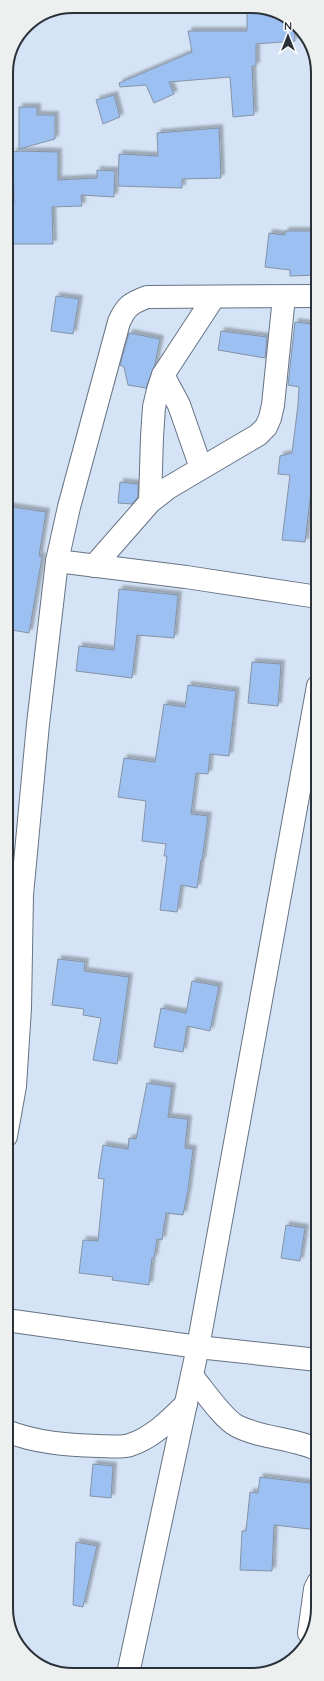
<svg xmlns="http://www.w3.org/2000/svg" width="324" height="1681" viewBox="0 0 324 1681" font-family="Quicksand,sans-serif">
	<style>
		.building { fill: #9bc0f1; stroke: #8693a4; filter: url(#shadow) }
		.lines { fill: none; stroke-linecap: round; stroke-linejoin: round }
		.minor-casing { stroke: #667383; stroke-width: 24 }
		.minor { stroke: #fff; stroke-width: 22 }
		.rim { fill: none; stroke: #2b3138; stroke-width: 2 }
	</style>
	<defs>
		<filter id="shadow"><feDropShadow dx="3.5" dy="-3.5" stdDeviation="1" flood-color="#0004"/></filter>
	</defs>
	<rect width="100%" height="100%" fill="#d4e3f6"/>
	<g class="building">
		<path d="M247 8H268L294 24 295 41 256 44V66H252L254 115 233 117 230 77 169 82 174 94 154 103 146 85 120 87 119 83 192 52 188 31H247Z"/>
		<path d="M114 95 120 117 103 124 96 100Z"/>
		<path d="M19 107H37V115H55V139L19 149Z"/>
		<path d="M219 128 221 178 182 179V188L118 186 119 154 158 156 157 133Z"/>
		<path d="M19 151 58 152V180L97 178V170L115 171 114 197 81 195 82 206 52 207 53 244H6V219H9V203H14L13 152Z"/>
		<path d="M285 231H318V275L290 276V270L265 267 269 233 285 235Z"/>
		<path d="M56 296 79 299 73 334 51 331Z"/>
		<path d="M295 322 318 325V433L305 542 282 540 290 475 278 474 280 456 292 453 298 405 299 387 288 385Z"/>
		<path d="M221 331 267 337 265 358 218 350Z"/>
		<path d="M129 333 160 339 155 364 146 388 128 385 124 367 120 365Z"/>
		<path d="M120 482 138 484V497L132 504 118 503Z"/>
		<path d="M6 506 46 512 39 556 42 557 29 633 6 629Z"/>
		<path d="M119 589 178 595 174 638 137 635 132 678 76 671 79 646 114 650Z"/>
		<path d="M252 662 281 664 278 706 248 703Z"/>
		<path d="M188 685 236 691 229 756 210 754 208 774 196 773 191 814 208 816 202 861 201 860 197 888 181 885 177 912 160 910 167 856H164L166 844 142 841 146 801 118 797 124 758 155 762 164 704 185 707Z"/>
		<path d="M58 959 85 962 84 971 129 977 117 1064 93 1060 101 1018 83 1015 84 1009 52 1005Z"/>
		<path d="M192 981 219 986 210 1031 187 1026 183 1052 154 1047 161 1008 186 1013Z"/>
		<path d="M147 1083 172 1087 168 1117 188 1119 185 1148 193 1149 188 1190 183 1215 166 1213 162 1240 157 1239 154 1258H152L149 1285 112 1280 113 1277 79 1273 83 1240 98 1241 104 1179 98 1178 103 1145 128 1149 129 1138 136 1139Z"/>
		<path d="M286 1225 305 1228 300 1261 281 1258Z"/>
		<path d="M93 1464 113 1466 111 1498 90 1496Z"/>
		<path d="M260 1477 318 1484V1530L274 1525 272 1571 240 1570 242 1531H246L250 1492 258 1493Z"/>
		<path d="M76 1542 97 1546 83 1607 73 1605Z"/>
	</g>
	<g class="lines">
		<g class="minor-casing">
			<g id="minor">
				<path d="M163 375 179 405 201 468"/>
				<path d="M150 502 152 437 154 407 158 390 163 375 214 297"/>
				<path d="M57 561 186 577 318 597"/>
				<path d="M94 566 150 502 168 488 246 442 258 435 266 427 270 418 273 405 284 297"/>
				<path d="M6 1136 15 1086 20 1008 22 895 38 724 57 561 69 507 119 322C126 306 131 303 147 297L318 296"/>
				<path d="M6 1320 198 1347 318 1360"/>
				<path d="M192 1376C203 1389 223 1419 237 1426 262 1439 295 1438 318 1450"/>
				<path d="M6 1431C37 1443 67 1445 99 1446 109 1446 121 1448 130 1445 152 1438 170 1420 186 1404"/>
				<path d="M309 1633 315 1589 318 1583"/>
				<path d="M128 1674 198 1347 318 686"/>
			</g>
		</g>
		<use href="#minor" class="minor"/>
	</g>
	<path d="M0 0H324V1681H0ZM73 13H251A60 60 0 0 1 311 73V1608A60 60 0 0 1 251 1668H73A60 60 0 0 1 13 1608V73A60 60 0 0 1 73 13Z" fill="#eeefef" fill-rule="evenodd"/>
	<path class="rim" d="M73 13H251A60 60 0 0 1 311 73V1608A60 60 0 0 1 251 1668H73A60 60 0 0 1 13 1608V73A60 60 0 0 1 73 13Z"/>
	<g transform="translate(288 36)" stroke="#ffffff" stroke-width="3" paint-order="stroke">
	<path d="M0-3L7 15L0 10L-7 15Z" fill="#2b3138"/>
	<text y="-6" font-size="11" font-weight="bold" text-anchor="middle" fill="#2b3138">N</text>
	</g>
</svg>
